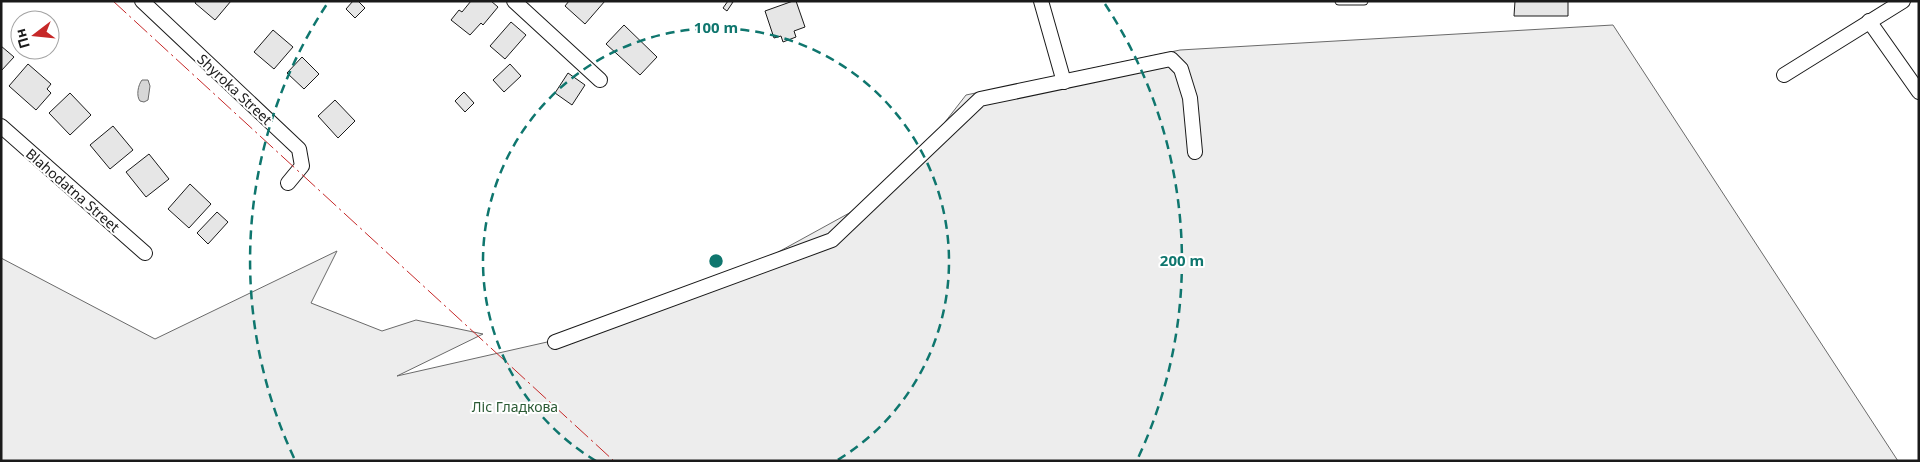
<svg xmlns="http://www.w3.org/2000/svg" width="1920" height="462" viewBox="0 0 1920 462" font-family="'Noto Sans',sans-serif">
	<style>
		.green { fill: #ededed; stroke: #6a6a6a }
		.water { fill: #d7d7d7; stroke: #6a6a6a }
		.building { fill: #e6e6e6; stroke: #1a1a1a }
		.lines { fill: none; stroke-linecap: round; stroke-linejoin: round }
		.service-casing { stroke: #1a1a1a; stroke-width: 9 }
		.minor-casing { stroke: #1a1a1a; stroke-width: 16 }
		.service { stroke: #fff; stroke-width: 7 }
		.minor { stroke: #fff; stroke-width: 14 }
		.power { stroke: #c62828; stroke-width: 1; stroke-dasharray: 18 4 2.5 4; stroke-linecap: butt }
		.ring { fill: none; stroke: #0f766e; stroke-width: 2.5; stroke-dasharray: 9 6 }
		.labels { text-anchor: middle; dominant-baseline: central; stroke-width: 4; stroke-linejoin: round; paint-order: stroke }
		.street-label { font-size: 14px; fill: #1a1a1a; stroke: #fff }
		.park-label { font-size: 14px; fill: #2b5a34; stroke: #fff }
		.centre { fill: #0f766e; stroke: #fff; stroke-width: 2.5 }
		.ring-label { font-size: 15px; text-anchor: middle; font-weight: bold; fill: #0f766e; stroke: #fff; stroke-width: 4; stroke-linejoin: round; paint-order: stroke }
	</style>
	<rect width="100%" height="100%" fill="#fff"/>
	<path class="green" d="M1613 25 1898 461H1V258L155 339 337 251 311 303 382 331 416 320 483 334 397 376 556 340 751 267 893 189 966 95 1180 50Z"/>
	<path class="water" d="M142 80H148L150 86 148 100 144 102 140 101C136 96 138 85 142 80Z"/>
	<g class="building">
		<path d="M196 1H231L215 20 195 3Z"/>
		<path d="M353 1H358L365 8 355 18 346 9Z"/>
		<path d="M471 1H491L498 7 483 25 481 23 470 35 451 20 459 10 462 12Z"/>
		<path d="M569 1H605L585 24 565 6Z"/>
		<path d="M728 1 733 2 727 11 723 8Z"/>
		<path d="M793 1H796L805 27 794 31 796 37 783 42 781 36 774 38 765 11Z"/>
		<path d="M1515 1H1568V16H1514Z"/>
		<path d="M511 22 526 35 505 59 490 46Z"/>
		<path d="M624 25 657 57 640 75 606 44Z"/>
		<path d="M273 30 293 47 274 69 254 52Z"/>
		<path d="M1 46 14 57 1 71Z"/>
		<path d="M302 57 319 74 304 89 287 73Z"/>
		<path d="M28 64 51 84 47 89 51 93 36 110 9 86Z"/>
		<path d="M510 64 521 76 504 92 493 80Z"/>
		<path d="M568 73 585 85 572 105 555 93Z"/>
		<path d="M464 92 474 103 465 112 455 101Z"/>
		<path d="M70 93 91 115 70 135 49 113Z"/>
		<path d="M335 100 355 121 338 138 318 116Z"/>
		<path d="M113 126 133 150 110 169 90 145Z"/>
		<path d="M149 154 169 179 146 197 126 172Z"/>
		<path d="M190 184 211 204 189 228 168 209Z"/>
		<path d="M217 212 228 222 208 244 197 233Z"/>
	</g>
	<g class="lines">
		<g class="service-casing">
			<path id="service" d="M1339 1H1364"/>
		</g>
		<g class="minor-casing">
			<g id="minor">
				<path d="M142 1 299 149 302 166 288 183"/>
				<path d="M514 1 600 80"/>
				<path d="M1041 1 1064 82"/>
				<path d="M1869 21 1919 92"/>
				<path d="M1784 75 1903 1"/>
				<path d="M1 126 145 253"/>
				<path d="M555 342 832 240 980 99 1171 59 1181 69 1190 98 1195 152"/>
			</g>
		</g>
		<use href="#service" class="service"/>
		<use href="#minor" class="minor"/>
		<path class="power" d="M113 1 614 461"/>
	</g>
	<g class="ring">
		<path d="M596 461A233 233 0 1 1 836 461"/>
		<path d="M294 458A466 466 0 0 1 327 4M1105 4A466 466 0 0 1 1138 458"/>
	</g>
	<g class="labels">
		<g class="street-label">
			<text transform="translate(235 89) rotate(43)">Shyroka Street</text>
			<text transform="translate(73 190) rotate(41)">Blahodatna Street</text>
		</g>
		<g class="park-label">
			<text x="515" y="406">Ліс Гладкова</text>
		</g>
	</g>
	<circle cx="716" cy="261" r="8" class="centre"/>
	<g class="ring-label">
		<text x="716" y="33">100 m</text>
		<text x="1182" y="266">200 m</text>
	</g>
	<rect width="1920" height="462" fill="none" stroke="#1a1a1a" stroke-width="5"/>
	<g transform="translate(35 35) rotate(254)"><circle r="24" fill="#ffffff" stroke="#a3a3a3"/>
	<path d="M0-4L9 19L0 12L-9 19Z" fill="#c62828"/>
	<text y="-8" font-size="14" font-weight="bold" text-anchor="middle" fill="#1a1a1a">Пн</text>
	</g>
</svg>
